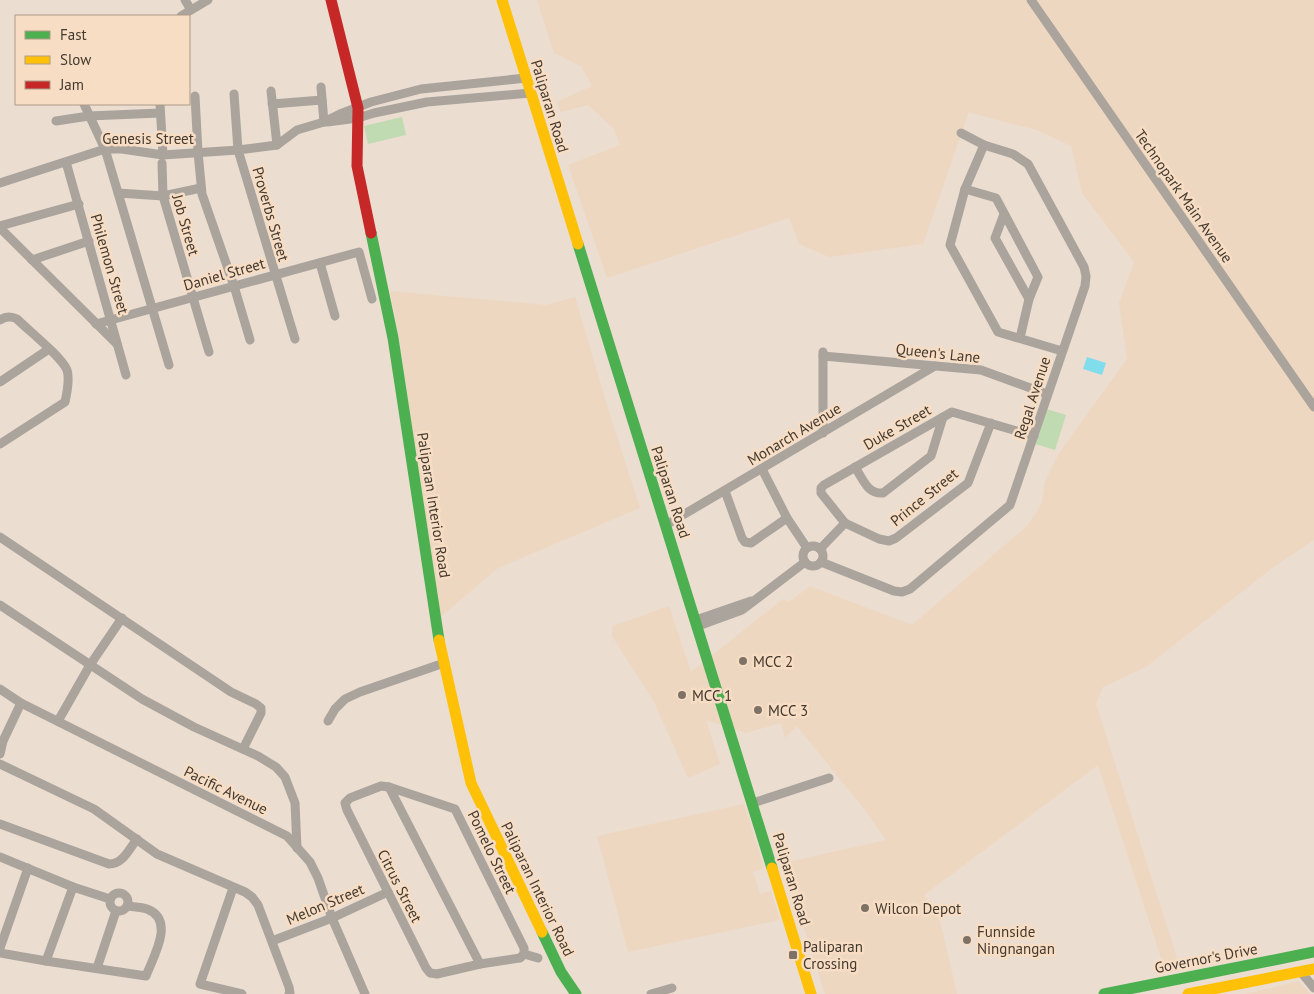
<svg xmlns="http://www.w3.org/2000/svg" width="1314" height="994" viewBox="0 0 1314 994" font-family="'PT Sans',sans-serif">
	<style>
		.built { fill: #eed7c0 }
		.green { fill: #c0dab1 }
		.water { fill: #81dceb }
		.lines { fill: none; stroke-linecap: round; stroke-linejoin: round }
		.street { stroke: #aaa49d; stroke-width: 9 }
		.fast { stroke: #4caf50; stroke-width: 11 }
		.slow { stroke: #ffc107; stroke-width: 11 }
		.jam { stroke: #c62828; stroke-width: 11 }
		.poi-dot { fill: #7e7267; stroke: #f7ddc4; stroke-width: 2 }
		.labels { text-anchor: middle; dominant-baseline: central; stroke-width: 5; stroke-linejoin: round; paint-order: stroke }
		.street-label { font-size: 15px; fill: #43392f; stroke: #f7ddc4 }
		.poi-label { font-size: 15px; fill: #43392f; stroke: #f7ddc4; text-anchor: start }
	</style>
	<rect width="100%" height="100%" fill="#ebddd0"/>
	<g class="built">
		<path d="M537 0H1314V540L1271 569 1146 667 1103 687 1096 704 1180 967 1165 970 1098 765 924 895 940 920 957 994H825L783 863 886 840 864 809 797 726 785 738 781 723 746 733 706 720 720 764 688 778 654 702 612 636 613 626 669 606 691 672 783 599 789 602 810 586 912 625 1028 525 1042 503 1045 481 1059 453 1127 359 1119 303 1134 262 1082 193 1071 146 1037 130 997 120 969 112 923 244 829 257 799 244 789 218 607 278 568 165 620 145 614 129 588 105 561 112 557 102 592 86 581 66 554 53Z"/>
		<path d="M390 291 547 305 575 297 611 418 640 508 498 568 439 618 399 336Z"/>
		<path d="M744 804 764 868 753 872 760 894 771 891 780 920 628 952 597 836Z"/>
		<path d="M1299 981 1310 994H1244L1254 992Z"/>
	</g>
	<g class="green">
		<path d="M402 117 406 135 368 144 364 126Z"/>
		<path d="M1046 409 1066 415 1055 450 1035 444Z"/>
	</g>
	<path class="water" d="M1087 357 1106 363 1102 375 1083 369Z"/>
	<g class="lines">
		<g class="street">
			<path d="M185 0 191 10"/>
			<path d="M1031 0 1314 407"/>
			<path d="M181 16 208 0"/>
			<path d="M321 87 324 122"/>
			<path d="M271 91 277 145"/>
			<path d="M234 94 238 150 295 339"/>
			<path d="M195 96 198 152 202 194 234 286 250 340"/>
			<path d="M84 104 105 149 169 365"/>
			<path d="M160 104 163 155"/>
			<path d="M272 104 322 100"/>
			<path d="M56 121 89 116 160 113"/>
			<path d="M327 122 358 118 374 113 427 102 531 93"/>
			<path d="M984 145 965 189 950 245 998 332 1062 351"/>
			<path d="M66 162 126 375"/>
			<path d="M162 163 163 196 209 352"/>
			<path d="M0 183 105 149H122L163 155 238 150 277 145 297 130 324 122 340 114 371 102 421 89 526 78"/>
			<path d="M965 189 996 198 1038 277 1029 299 1020 338"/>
			<path d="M118 193 163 196 201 188"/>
			<path d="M1004 214 995 238 1029 299"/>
			<path d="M0 226 79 204"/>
			<path d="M0 228 117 344"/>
			<path d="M32 260 89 241"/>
			<path d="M320 263 335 316"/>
			<path d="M0 320C6 316 11 316 17 319 29 331 61 356 67 370 70 379 67 393 65 402L0 444"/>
			<path d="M96 324 359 252 372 299"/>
			<path d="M823 352V433"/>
			<path d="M823 356 981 370 1047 394"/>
			<path d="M0 382 49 349"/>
			<path d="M991 423 968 483 896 538 889 541 879 539 845 523 821 493V488L824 485 952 412 1034 436"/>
			<path d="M855 467C863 479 867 494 883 493L931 456 943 417"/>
			<path d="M762 469 787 518 807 548"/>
			<path d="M725 491 742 538 745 542 751 543 787 518"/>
			<path d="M666 525 935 366"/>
			<path d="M0 537 231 692 256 704 261 708V713L243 749"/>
			<circle cx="813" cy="556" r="10"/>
			<path d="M820 549 845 523"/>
			<path d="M821 562 894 591 902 592 910 589 1010 505 1085 286 1086 276 1084 267 1028 164 1013 154 984 145 961 133"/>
			<path d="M0 605 142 699 194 727 258 756 276 767 285 777 295 803 297 848"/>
			<path d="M696 620 751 601"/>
			<path d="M698 626 742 610 805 562"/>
			<path d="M0 689 21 703 287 836 310 862 318 878 332 918 365 994"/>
			<path d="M58 721 90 665 122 618"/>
			<path d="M328 721 335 709 345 699 360 692 444 663"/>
			<path d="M0 754 3 741 21 703"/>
			<path d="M0 764 94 809 157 854 245 892 252 897 258 905 289 987 290 993 289 994"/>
			<path d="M381 786 389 787 455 809 524 948V954L520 958 480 964 437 974 430 973 426 968 347 810 345 803 350 798Z"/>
			<path d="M389 787 480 964"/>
			<path d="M753 803 829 778"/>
			<path d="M0 824 109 864C123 864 129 849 137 839"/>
			<path d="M0 857 73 887 110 899"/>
			<path d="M233 888 200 984 242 994"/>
			<circle cx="119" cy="902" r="9"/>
			<path d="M272 941 332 918 388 892"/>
			<path d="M0 948 28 868"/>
			<path d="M0 953 46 961 146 976C153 957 176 920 147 909 141 907 134 907 127 906"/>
			<path d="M524 954 538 958"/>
			<path d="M46 961 73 887"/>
			<path d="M97 968 116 911"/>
			<path d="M1301 972 1314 988"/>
			<path d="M651 994 672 988"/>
		</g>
		<g class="fast">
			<path d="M371 233 393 338 439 640"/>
			<path d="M578 244 772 868"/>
			<path d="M542 932 561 972 576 994"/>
			<path d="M1104 994 1314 952"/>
		</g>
		<g class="slow">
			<path d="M502 0 578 244"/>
			<path d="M439 640 471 783 542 932"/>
			<path d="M772 868 811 994"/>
			<path d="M1188 994 1314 969"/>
		</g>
		<path class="jam" d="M331 0 358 108 357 166 371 233"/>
	</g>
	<g class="poi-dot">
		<circle cx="743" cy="661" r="5"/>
		<circle cx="682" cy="695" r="5"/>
		<circle cx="758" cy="710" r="5"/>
		<circle cx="865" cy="908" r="5"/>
		<circle cx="967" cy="940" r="5"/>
		<rect x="788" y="950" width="10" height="10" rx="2.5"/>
	</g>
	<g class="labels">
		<g class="street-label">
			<text transform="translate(550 106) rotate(73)">Paliparan Road</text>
			<text x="148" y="138">Genesis Street</text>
			<text transform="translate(1184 196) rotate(55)">Technopark Main Avenue</text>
			<text transform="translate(271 214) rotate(74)">Proverbs Street</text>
			<text transform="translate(186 225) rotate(74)">Job Street</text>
			<text transform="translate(110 264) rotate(74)">Philemon Street</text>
			<text transform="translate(224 274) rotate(-16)">Daniel Street</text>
			<text transform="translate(938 353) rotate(6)">Queen's Lane</text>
			<text transform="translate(1032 398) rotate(-72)">Regal Avenue</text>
			<text transform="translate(897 427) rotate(-30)">Duke Street</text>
			<text transform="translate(794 434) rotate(-31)">Monarch Avenue</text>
			<text transform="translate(671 492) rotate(72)">Paliparan Road</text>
			<text transform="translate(924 497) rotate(-39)">Prince Street</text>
			<text transform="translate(434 505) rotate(81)">Paliparan Interior Road</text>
			<text transform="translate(226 790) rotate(26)">Pacific Avenue</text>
			<text transform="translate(492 852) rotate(64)">Pomelo Street</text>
			<text transform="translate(792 879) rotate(73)">Paliparan Road</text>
			<text transform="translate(400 886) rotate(63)">Citrus Street</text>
			<text transform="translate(538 889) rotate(64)">Paliparan Interior Road</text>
			<text transform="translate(325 904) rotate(-23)">Melon Street</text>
			<text transform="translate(1206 958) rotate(-11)">Governor's Drive</text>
		</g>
		<g class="poi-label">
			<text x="753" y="661">MCC 2</text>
			<text x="692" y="695">MCC 1</text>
			<text x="768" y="710">MCC 3</text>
			<text x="875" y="908">Wilcon Depot</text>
			<text x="977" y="931">Funnside<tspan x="977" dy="17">Ningnangan</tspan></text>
			<text x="803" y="946">Paliparan<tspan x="803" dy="17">Crossing</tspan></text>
		</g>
	</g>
	<rect x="15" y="15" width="175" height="90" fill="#f7ddc4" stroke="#af9b88"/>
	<rect x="25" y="31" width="25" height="8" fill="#4caf50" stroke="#af9b88"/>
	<text x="60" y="40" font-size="15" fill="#43392f">Fast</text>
	<rect x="25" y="56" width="25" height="8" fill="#ffc107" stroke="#af9b88"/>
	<text x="60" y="65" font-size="15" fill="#43392f">Slow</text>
	<rect x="25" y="81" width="25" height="8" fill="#c62828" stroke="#af9b88"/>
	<text x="60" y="90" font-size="15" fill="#43392f">Jam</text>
</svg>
